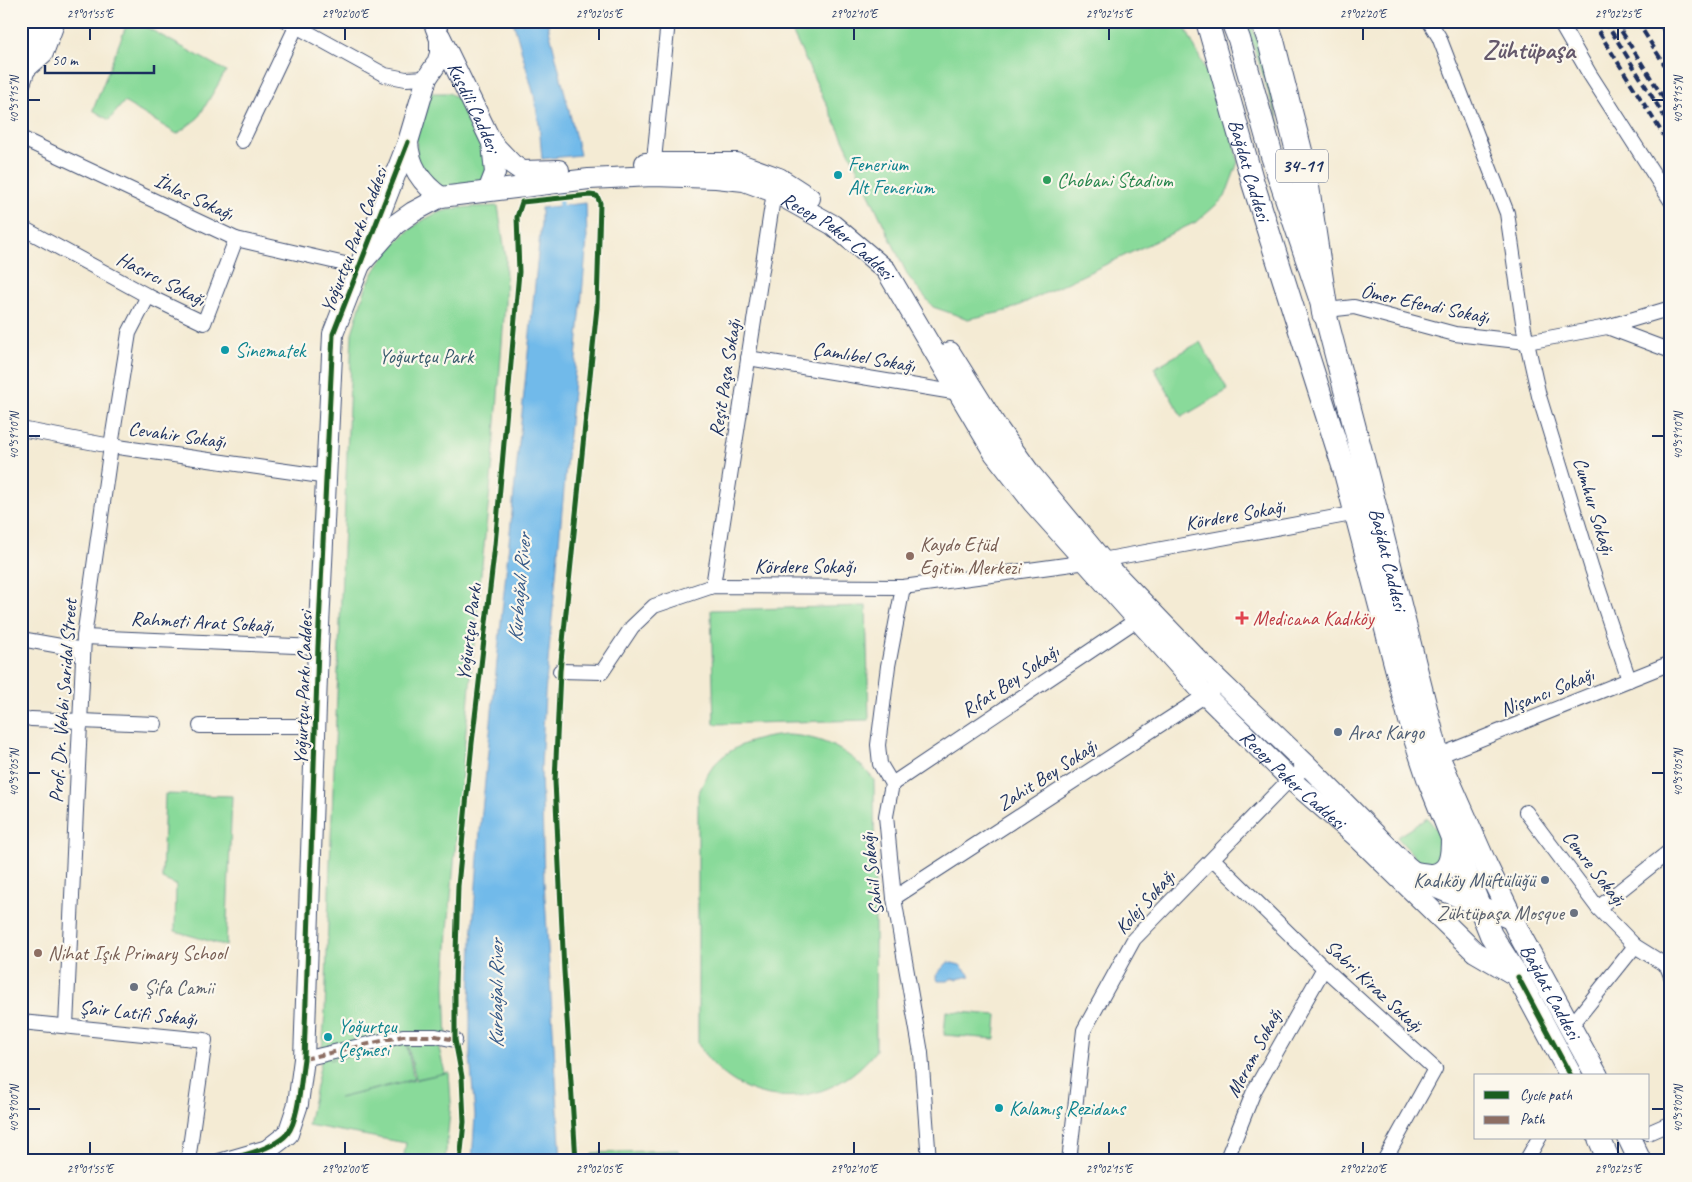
<svg xmlns="http://www.w3.org/2000/svg" width="1692" height="1182" viewBox="0 0 1692 1182" font-family="Caveat,sans-serif">
	<style>
		.green { fill: #89da9a; stroke: #52847c }
		.water { fill: #71baea; stroke: #4674a4 }
		.lines { fill: none; stroke-linecap: round; stroke-linejoin: round }
		.stream { stroke: #71baea; stroke-width: 4.5 }
		.street-casing { stroke: #3c4b70; stroke-width: 16 }
		.secondary-casing { stroke: #3c4b70; stroke-width: 22 }
		.primary-casing { stroke: #3c4b70; stroke-width: 24 }
		.highway-casing { stroke: #3c4b70; stroke-width: 28 }
		.street { stroke: #fff; stroke-width: 14 }
		.secondary { stroke: #fff; stroke-width: 20 }
		.primary { stroke: #fff; stroke-width: 22 }
		.highway { stroke: #fff; stroke-width: 26 }
		.rail { stroke: #1b2f5e; stroke-width: 4; stroke-dasharray: 8 4; stroke-linecap: butt }
		.quiet { stroke: #8d6e63; stroke-width: 4; stroke-dasharray: 8 4; stroke-linecap: butt }
		.cycleway-casing { stroke: #fbf7ec; stroke-width: 8 }
		.cycleway { stroke: #1b5e20; stroke-width: 5 }
		.ticks { fill: none; stroke: #1b2f5e; stroke-width: 2 }
		.culture-dot { fill: #0f9aa8; stroke: #fbf7ec; stroke-width: 2 }
		.leisure-dot { fill: #2e9e5b; stroke: #fbf7ec; stroke-width: 2 }
		.education-dot { fill: #8d6e63; stroke: #fbf7ec; stroke-width: 2 }
		.health-dot { fill: #e0444e; stroke: #fbf7ec; stroke-width: 2 }
		.service-dot { fill: #5c6f8a; stroke: #fbf7ec; stroke-width: 2 }
		.worship-dot { fill: #6b7280; stroke: #fbf7ec; stroke-width: 2 }
		.labels { text-anchor: middle; dominant-baseline: central; stroke-width: 4.5; stroke-linejoin: round; paint-order: stroke }
		.shield { fill: #fbf7ec; stroke: #5e6b89; stroke-width: 1 }
		.shield-label { font-size: 19px; font-weight: bold; fill: #1b2f5e }
		.street-label { font-size: 20px; fill: #1b2f5e; stroke: #fbf7ec }
		.culture-label { font-size: 20px; fill: #0d838f; stroke: #fbf7ec; text-anchor: start }
		.leisure-label { font-size: 20px; fill: #27864d; stroke: #fbf7ec; text-anchor: start }
		.park-label { font-size: 20px; fill: #365a6d; stroke: #fbf7ec }
		.education-label { font-size: 20px; fill: #785e54; stroke: #fbf7ec; text-anchor: start }
		.health-label { font-size: 20px; fill: #be3a42; stroke: #fbf7ec; text-anchor: start }
		.service-label { font-size: 20px; fill: #4e5e75; stroke: #fbf7ec; text-anchor: start }
		.worship-label { font-size: 20px; fill: #5b616d; stroke: #fbf7ec; text-anchor: end }
		.water-label { font-size: 21px; font-style: italic; fill: #355988; stroke: #fbf7ec }
		.district-label { font-size: 25px; font-weight: bold; fill: #65596c; stroke: #fbf7ec }
		.neatline { fill: none; stroke: #1b2f5e; stroke-width: 2 }
		.ticks-label { font-size: 12px; text-anchor: middle; fill: #1b2f5e }
	</style>
	<rect width="100%" height="100%" fill="#fbf7ec"/>
	<filter id="ink" filterUnits="userSpaceOnUse"><feTurbulence type="fractalNoise" baseFrequency=".02" numOctaves="2"/><feDisplacementMap in="SourceGraphic" scale="10" xChannelSelector="R" yChannelSelector="G"/><feConvolveMatrix kernelMatrix="1 2 1 2 8 2 1 2 1" color-interpolation-filters="sRGB"/></filter>
	<filter id="wash" filterUnits="userSpaceOnUse"><feTurbulence type="fractalNoise" baseFrequency=".0096" numOctaves="4" result="noise"/><feDisplacementMap in="SourceGraphic" scale="20" xChannelSelector="R" yChannelSelector="G"/><feGaussianBlur stdDeviation="1.12" result="paint"/><feColorMatrix in="noise" values="0 0 0 0 0 0 0 0 0 0 0 0 0 0 0 0 0 1.4 0 .05"/><feComposite in="paint" operator="in"/></filter>
	<g filter="url(#wash)">
		<rect width="100%" height="100%" fill="#f4ebd4"/>
		<g class="green">
			<path d="M128 21H135L226 71 198 118 177 134 124 102 109 120 93 110Z"/>
			<path d="M787 21H1182L1231 123 1238 162 1225 197 1198 221 1007 311 968 319 933 307 908 276Z"/>
			<path d="M1243 21H1250L1261 50 1281 130 1249 33Z"/>
			<path d="M430 93H449L461 100 488 154 486 187 446 193 417 167 416 124Z"/>
			<path d="M498 206 506 258 505 304 493 461 475 631 448 930 445 983 447 1042H405L330 1060 406 1043 414 1079 339 1098 449 1072 451 1102 445 1161H403L406 1143 308 1125 321 1062 325 1012 330 863 352 333C357 318 360 303 366 288 378 258 411 220 444 211 461 206 480 207 498 206Z"/>
			<path d="M1200 342 1228 390 1182 417 1154 368Z"/>
			<path d="M866 606 869 720 714 724 711 610Z"/>
			<path d="M786 735C822 736 851 751 874 780L876 1050C829 1113 739 1113 698 1044V794C703 784 708 772 715 764 733 744 761 737 786 735Z"/>
			<path d="M165 794 232 796 226 946 175 931 176 885 162 879Z"/>
			<path d="M1427 818C1436 828 1452 847 1440 860 1437 864 1430 867 1426 869L1397 837Z"/>
			<path d="M946 1011 997 1015 995 1039 944 1035Z"/>
			<path d="M407 1043 438 1044 445 1073 416 1079Z"/>
			<path d="M678 1150 679 1161H592V1153Z"/>
		</g>
		<g class="water">
			<path d="M513 21H547L580 155 542 159 539 124 534 95Z"/>
			<path d="M586 203 587 240 545 694 541 767 544 881 561 1161H472L475 1116 470 1056V1009L472 939 480 831 541 224V208Z"/>
			<path d="M948 962 960 965 971 976 957 979 952 978 948 981H938L936 975Z"/>
		</g>
		<g class="lines">
			<path class="stream" d="M559 187 561 210"/>
		</g>
	</g>
	<g filter="url(#ink)">
		<g class="lines">
			<g class="street-casing">
				<g id="street">
					<path d="M287 21 385 75 406 79 427 78"/>
					<path d="M1429 21 1439 37 1507 213 1524 329 1539 396 1592 569 1629 680"/>
					<path d="M1559 21 1589 73 1671 201"/>
					<path d="M1665 21 1671 31"/>
					<path d="M21 138 236 239 358 267"/>
					<path d="M242 141 296 27"/>
					<path d="M653 170 668 21"/>
					<path d="M21 227 148 296 204 323 236 239"/>
					<path d="M1325 313 1336 309 1354 307 1455 334 1527 342 1607 327 1671 351"/>
					<path d="M1607 327 1671 308"/>
					<path d="M748 358 959 393 962 391"/>
					<path d="M21 429 111 446 328 477"/>
					<path d="M713 586 774 192 777 186"/>
					<path d="M903 587 888 666 878 745 880 764 892 784 886 816 894 898 921 1053 929 1161"/>
					<path d="M84 637 318 647"/>
					<path d="M21 639 83 650"/>
					<path d="M560 671 602 672 632 627 654 606 713 586 903 587 1102 560 1363 512"/>
					<path d="M31 719 155 724"/>
					<path d="M200 726H316"/>
					<path d="M1438 756 1671 663"/>
					<path d="M892 784 1144 615"/>
					<path d="M1526 812 1598 908 1635 946 1667 966 1671 976"/>
					<path d="M1213 859 1324 968 1435 1069 1384 1161"/>
					<path d="M894 898 1212 691"/>
					<path d="M1598 908 1671 850"/>
					<path d="M21 1022 205 1040 188 1161"/>
					<path d="M66 1026 84 637 111 446 129 333 148 296"/>
					<path d="M1571 1026 1635 946"/>
					<path d="M304 1059 403 1036H436L455 1040"/>
					<path d="M1648 1133 1671 1123"/>
					<path d="M219 1161 264 1148"/>
					<path d="M1069 1161 1084 1030 1134 939 1290 779 1308 766"/>
					<path d="M1226 1161 1254 1091 1324 968"/>
					<path d="M1526 1161 1539 1138"/>
				</g>
			</g>
			<g class="secondary-casing">
				<g id="secondary">
					<path d="M435 26 440 39V54L437 63 427 78 408 142C409 165 422 184 441 197"/>
					<path id="s1" d="M440 36 492 143 495 173 488 191"/>
					<path d="M25 69 43 53 55 21"/>
					<path d="M21 81 25 69 29 46 38 21"/>
					<path d="M492 143 512 164 522 171 559 170"/>
					<path d="M645 163H737L779 178 810 198"/>
					<path id="s2" d="M358 267 396 224 413 212 441 197 589 179 653 176 716 178 744 181 774 192 833 225 886 270 994 453 1033 503 1206 696 1290 779 1359 839 1475 952 1518 977"/>
					<path d="M950 352 997 427 1030 473 1102 560 1203 665 1308 766 1407 866 1432 886 1513 920"/>
					<path d="M253 1161 288 1134 298 1104 304 1059 318 647 333 334 408 142"/>
				</g>
			</g>
			<g class="primary-casing">
				<g id="primary">
					<path id="s3" d="M1207 21 1253 183 1344 469 1414 736 1429 781 1491 935 1518 977 1571 1076"/>
					<path id="s4" d="M1232 21 1239 39 1272 156 1325 313 1376 509 1438 756 1486 865 1522 939 1597 1076"/>
					<path d="M1416 873C1421 874 1428 875 1433 875 1452 873 1452 852 1452 838"/>
					<path d="M1599 1138 1609 1161"/>
					<path d="M1629 1138 1640 1161"/>
				</g>
			</g>
			<g class="highway-casing">
				<path id="highway" d="M1264 21 1271 41 1303 167 1325 313"/>
			</g>
			<use href="#street" class="street"/>
			<use href="#secondary" class="secondary"/>
			<use href="#primary" class="primary"/>
			<use href="#highway" class="highway"/>
			<g class="rail">
				<path d="M1592 21 1671 147"/>
				<path d="M1605 21 1671 127"/>
				<path d="M1615 21 1671 110"/>
				<path d="M1637 21 1671 75"/>
			</g>
			<path class="quiet" d="M304 1059 403 1036H436L455 1040"/>
			<g class="cycleway-casing">
				<g id="cycleway">
					<path d="M1518 977 1571 1076"/>
					<path d="M219 1161C239 1157 274 1149 287 1134 299 1121 301 1077 304 1059L318 647 333 334 408 142"/>
					<path d="M460 1161 464 1122 462 1077 455 1040V985L458 886 472 743 495 545 519 272 517 217 522 202 590 195 597 196 600 203 597 307 560 671 555 781 564 971 576 1161"/>
				</g>
			</g>
			<use href="#cycleway" class="cycleway"/>
		</g>
	</g>
	<path class="ticks" d="M90 28V40M345 28V40M599 28V40M854 28V40M1109 28V40M1363 28V40M1618 28V40M28 100H40M1652 100H1664M28 436H40M1652 436H1664M28 773H40M1652 773H1664M28 1109H40M1652 1109H1664M90 1142V1154M345 1142V1154M599 1142V1154M854 1142V1154M1109 1142V1154M1363 1142V1154M1618 1142V1154"/>
	<g class="culture-dot">
		<circle cx="838" cy="175" r="5"/>
		<circle cx="225" cy="350" r="5"/>
		<circle cx="328" cy="1037" r="5"/>
		<circle cx="999" cy="1108" r="5"/>
	</g>
	<circle class="leisure-dot" cx="1047" cy="180" r="5"/>
	<g class="education-dot">
		<circle cx="910" cy="556" r="5"/>
		<circle cx="38" cy="953" r="5"/>
	</g>
	<path class="health-dot" d="M1239.5 610.5h5v5h5v5h-5v5h-5v-5h-5v-5h5z"/>
	<g class="service-dot">
		<circle cx="1338" cy="732" r="5"/>
		<circle cx="1545" cy="880" r="5"/>
	</g>
	<g class="worship-dot">
		<circle cx="1574" cy="913" r="5"/>
		<circle cx="134" cy="987" r="5"/>
	</g>
	<g class="labels">
		<rect class="shield" x="1276" y="149.5" width="52" height="33" rx="4"/>
		<g class="shield-label">
			<text x="1302" y="166">34-11</text>
		</g>
		<g class="street-label">
			<text stroke="none"><textPath href="#s1" startOffset="79">Kuşdili Caddesi</textPath></text>
			<text stroke="none"><textPath href="#s3" startOffset="155">Bağdat Caddesi</textPath></text>
			<text transform="translate(194 197) rotate(25)">İhlas Sokağı</text>
			<text stroke="none"><textPath href="#s2" startOffset="524">Recep Peker Caddesi</textPath></text>
			<text transform="translate(354 240) rotate(-69)">Yoğurtçu Parkı Caddesi</text>
			<text transform="translate(161 279) rotate(27)">Hasırcı Sokağı</text>
			<text transform="translate(1425 304) rotate(12)">Ömer Efendi Sokağı</text>
			<text transform="translate(864 357) rotate(10)">Çamlıbel Sokağı</text>
			<text transform="translate(725 378) rotate(-81)">Reşit Paşa Sokağı</text>
			<text transform="translate(177 435) rotate(8)">Cevahir Sokağı</text>
			<text transform="translate(1594 506) rotate(73)">Cumhur Sokağı</text>
			<text transform="translate(1235 515) rotate(-10)">Kördere Sokağı</text>
			<text stroke="none"><textPath href="#s4" startOffset="561">Bağdat Caddesi</textPath></text>
			<text x="805" y="566">Kördere Sokağı</text>
			<text transform="translate(202 622) rotate(3)">Rahmeti Arat Sokağı</text>
			<text transform="translate(469 632) rotate(-83)">Yoğurtçu Parkı</text>
			<text transform="translate(1010 681) rotate(-34)">Rıfat Bey Sokağı</text>
			<text transform="translate(303 688) rotate(-88)">Yoğurtçu Parkı Caddesi</text>
			<text transform="translate(1547 692) rotate(-22)">Nişancı Sokağı</text>
			<text transform="translate(63 701) rotate(-86)">Prof. Dr. Vehbi Saridal Street</text>
			<text transform="translate(1047 775) rotate(-33)">Zahit Bey Sokağı</text>
			<text stroke="none"><textPath href="#s2" startOffset="1239">Recep Peker Caddesi</textPath></text>
			<text transform="translate(1594 868) rotate(52)">Cemre Sokağı</text>
			<text transform="translate(872 874) rotate(-97)">Sahil Sokağı</text>
			<text transform="translate(1145 902) rotate(-48)">Kolej Sokağı</text>
			<text transform="translate(1374 986) rotate(43)">Sabri Kiraz Sokağı</text>
			<text stroke="none"><textPath href="#s4" startOffset="1025">Bağdat Caddesi</textPath></text>
			<text transform="translate(138 1013) rotate(6)">Şair Latifi Sokağı</text>
			<text transform="translate(1254 1053) rotate(-62)">Meram Sokağı</text>
		</g>
		<g class="culture-label">
			<text x="848" y="164">Fenerium<tspan x="848" dy="23">Alt Fenerium</tspan></text>
			<text x="235" y="350">Sinematek</text>
			<text x="338" y="1026">Yoğurtçu<tspan x="338" dy="23">Çeşmesi</tspan></text>
			<text x="1009" y="1108">Kalamış Rezidans</text>
		</g>
		<g class="leisure-label">
			<text x="1057" y="180">Chobani Stadium</text>
		</g>
		<g class="park-label">
			<text x="426" y="356">Yoğurtçu Park</text>
		</g>
		<g class="education-label">
			<text x="920" y="544">Kaydo Etüd<tspan x="920" dy="23">Egitim Merkezi</tspan></text>
			<text x="48" y="953">Nihat Işık Primary School</text>
		</g>
		<g class="health-label">
			<text x="1253" y="618">Medicana Kadıköy</text>
		</g>
		<g class="service-label">
			<text x="1348" y="732">Aras Kargo</text>
			<text x="1535" y="880" text-anchor="end">Kadıköy Müftülüğü</text>
		</g>
		<g class="worship-label">
			<text x="1564" y="913">Zühtüpaşa Mosque</text>
			<text x="144" y="987" text-anchor="start">Şifa Camii</text>
		</g>
		<g class="water-label">
			<text transform="translate(519 588) rotate(-85)">Kurbağalı River</text>
			<text transform="translate(496 994) rotate(-90)">Kurbağalı River</text>
		</g>
		<g class="district-label">
			<text x="1529" y="50">Zühtüpaşa</text>
		</g>
	</g>
	<rect width="1692" height="1182" fill="none" stroke="#fbf7ec" stroke-width="55"/>
	<rect x="1474" y="1074" width="175" height="65" fill="#fbf7ec" stroke="#a1a7b3"/>
	<rect x="1484" y="1091" width="25" height="8" fill="#1b5e20" stroke="#a1a7b3"/>
	<text x="1520" y="1100" font-size="15" fill="#1b2f5e">Cycle path</text>
	<rect x="1484" y="1116" width="25" height="8" fill="#8d6e63" stroke="#a1a7b3"/>
	<text x="1520" y="1124" font-size="15" fill="#1b2f5e">Path</text>
	<path d="M45 65v8h109v-8" fill="none" stroke="#1b2f5e" stroke-width="2.5"/>
	<text x="52" y="65" font-size="15" fill="#1b2f5e" stroke="#fbf7ec" stroke-width="4" paint-order="stroke">50 m</text>
	<rect x="28" y="28" width="1636" height="1126" class="neatline"/>
	<g class="ticks-label">
		<text x="90" y="18">29°01'55"E</text>
		<text x="345" y="18">29°02'00"E</text>
		<text x="599" y="18">29°02'05"E</text>
		<text x="854" y="18">29°02'10"E</text>
		<text x="1109" y="18">29°02'15"E</text>
		<text x="1363" y="18">29°02'20"E</text>
		<text x="1618" y="18">29°02'25"E</text>
		<text transform="translate(14 100) rotate(-90)" y="4">40°59'15"N</text>
		<text transform="translate(1678 100) rotate(-90)" y="4">40°59'15"N</text>
		<text transform="translate(14 436) rotate(-90)" y="4">40°59'10"N</text>
		<text transform="translate(1678 436) rotate(-90)" y="4">40°59'10"N</text>
		<text transform="translate(14 773) rotate(-90)" y="4">40°59'05"N</text>
		<text transform="translate(1678 773) rotate(-90)" y="4">40°59'05"N</text>
		<text transform="translate(14 1109) rotate(-90)" y="4">40°59'00"N</text>
		<text transform="translate(1678 1109) rotate(-90)" y="4">40°59'00"N</text>
		<text x="90" y="1173">29°01'55"E</text>
		<text x="345" y="1173">29°02'00"E</text>
		<text x="599" y="1173">29°02'05"E</text>
		<text x="854" y="1173">29°02'10"E</text>
		<text x="1109" y="1173">29°02'15"E</text>
		<text x="1363" y="1173">29°02'20"E</text>
		<text x="1618" y="1173">29°02'25"E</text>
	</g>
</svg>
